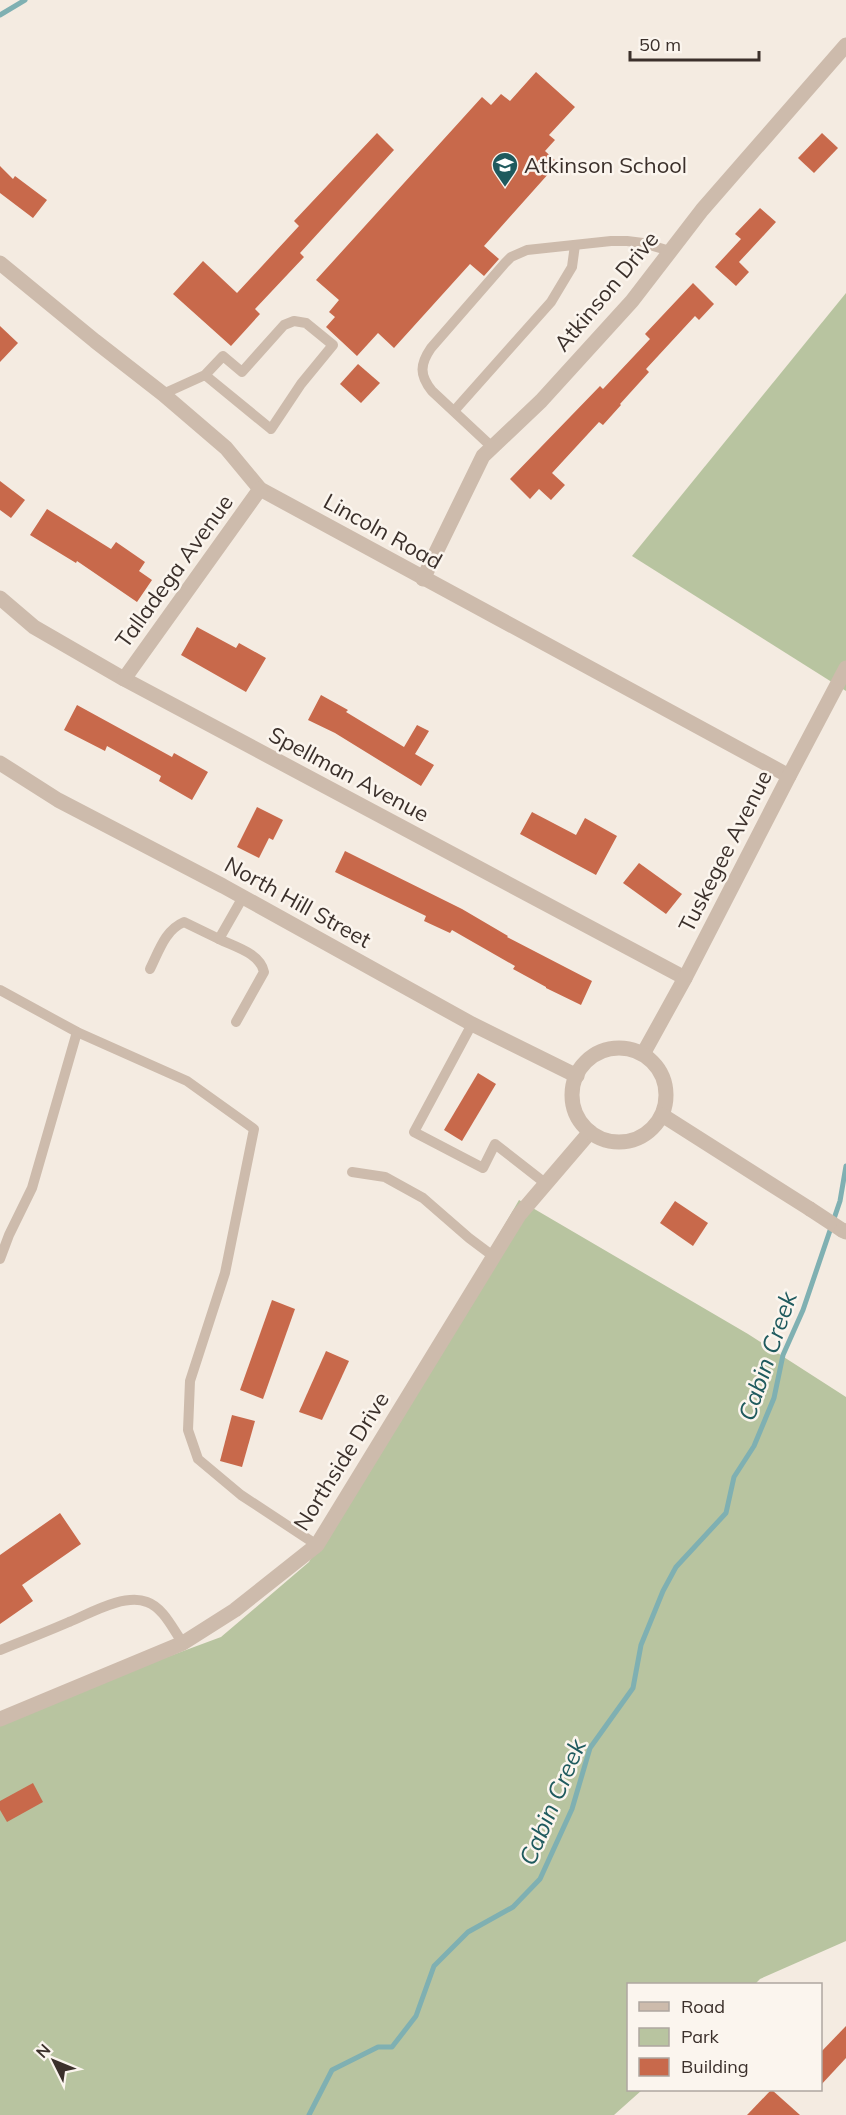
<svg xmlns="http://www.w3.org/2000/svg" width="846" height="2115" viewBox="0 0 846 2115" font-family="Mulish,sans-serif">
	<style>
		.green { fill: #b8c4a0 }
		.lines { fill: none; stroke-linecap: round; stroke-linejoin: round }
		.stream { stroke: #7fb0b2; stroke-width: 5 }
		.building { fill: #c8694b }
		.service { stroke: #cdbbac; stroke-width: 10 }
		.minor { stroke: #cdbbac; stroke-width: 15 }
		.tertiary { stroke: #cdbbac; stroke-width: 15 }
		.labels { text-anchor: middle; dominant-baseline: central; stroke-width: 5; stroke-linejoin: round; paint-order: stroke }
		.poi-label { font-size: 22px; fill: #3b302b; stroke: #fbf5ee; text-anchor: start }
		.street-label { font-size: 22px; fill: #3b302b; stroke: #fbf5ee }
		.water-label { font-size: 24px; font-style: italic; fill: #1f5a5e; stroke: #fbf5ee }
	</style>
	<rect width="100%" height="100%" fill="#f4ebe1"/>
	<g class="green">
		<path d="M846 293V691L632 556Z"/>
		<path d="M519 1200 748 1334 846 1397V1941L760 1979 755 1984H628V2090H642L614 2115H0V1719L221 1637 309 1562Z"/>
	</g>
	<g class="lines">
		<g class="stream">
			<path d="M0 15 25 0"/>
			<path d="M309 2115 332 2070 378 2047H392L416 2016 434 1966 468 1932 513 1907 540 1879 572 1809 590 1748 633 1688 641 1645 663 1591 676 1567 726 1513 734 1477 754 1446 774 1398 783 1355 803 1310 840 1201 846 1166"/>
		</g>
	</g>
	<g class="building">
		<path d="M536 72 575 107 549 135 555 140 545 151 558 163 484 246 499 259 484 276 470 264 394 348 378 333 357 356 326 327 335 317 329 312 339 300 316 280 482 97 491 105 501 94 510 101Z"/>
		<path d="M377 133 394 150 300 253 304 257 255 309 260 314 231 346 173 294 203 261 237 293 299 226 294 221Z"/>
		<path d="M822 133 838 148 814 173 798 158Z"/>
		<path d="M0 166 13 179 15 176 47 200 33 218 0 193Z"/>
		<path d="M760 208 776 222 739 262 749 272 736 286 715 267 741 239 735 234Z"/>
		<path d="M693 283 714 304 699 320 695 316 646 369 649 372 620 404 621 405 603 425 599 422 552 473 565 485 551 500 539 489 530 499 510 479 600 386 603 389 650 339 645 334Z"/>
		<path d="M0 326 18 343 0 362Z"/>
		<path d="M358 364 380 383 361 403 340 384Z"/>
		<path d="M0 481 25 500 11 518 0 510Z"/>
		<path d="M47 509 111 549 116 542 145 562 139 571 152 580 137 602 77 561 76 563 30 535Z"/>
		<path d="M197 627 236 648 239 643 266 658 246 692 181 655Z"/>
		<path d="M321 695 348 710 346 712 404 747 417 725 429 731 415 754 434 765 421 786 335 733 308 720Z"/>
		<path d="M77 705 172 757 174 753 208 772 192 800 159 781 161 776 107 746 105 751 64 730Z"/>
		<path d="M257 807 283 820 273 840 269 838 259 858 237 847Z"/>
		<path d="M532 812 576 835 585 818 617 836 596 875 520 834Z"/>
		<path d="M345 851 462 909 508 936 507 937 592 981 581 1005 546 988V987L513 969 515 966 452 930 450 933 424 921 426 916 335 872Z"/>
		<path d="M639 863 682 894 666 914 623 883Z"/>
		<path d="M478 1073 496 1084 462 1141 444 1130Z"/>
		<path d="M675 1201 708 1223 693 1246 660 1223Z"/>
		<path d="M272 1300 295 1309 263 1399 240 1390Z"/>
		<path d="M326 1351 349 1361 322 1420 299 1412Z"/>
		<path d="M232 1415 255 1421 242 1467 220 1461Z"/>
		<path d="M60 1513 81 1544 22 1585 33 1601 0 1624V1555Z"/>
		<path d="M33 1783 43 1802 7 1822 0 1810V1801Z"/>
		<path d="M846 2026V2058L820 2086V2053Z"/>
		<path d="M771 2090H772L800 2115H747Z"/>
	</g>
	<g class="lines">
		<g class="service">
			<path d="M163 394 205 375 223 356 242 372 284 325 294 321 306 323 333 345 301 384 271 429 205 375"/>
			<path d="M454 411 551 302 572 267 575 245"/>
			<path d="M492 447 432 391C419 375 420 364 431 348L505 263 511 257 527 250 611 241H627L643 243 670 251"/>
			<path d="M150 969C159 951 165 930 184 922L219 939"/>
			<path d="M0 990 77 1032 187 1081 254 1129 225 1273 190 1381 188 1430 198 1459 241 1495 317 1545"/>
			<path d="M236 1022 264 972C260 953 235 947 219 939L243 897"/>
			<path d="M472 1024 414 1132 483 1168 495 1144 545 1183"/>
			<path d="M352 1172 385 1177 423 1198 469 1238 493 1256"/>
			<path d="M0 1259 9 1235 32 1188 77 1032"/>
			<path d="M0 1650C23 1641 46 1632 69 1622 89 1614 124 1593 147 1602 164 1608 173 1630 183 1643"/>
		</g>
		<g class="minor">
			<path d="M0 263 95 341 163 394 226 448 260 489 789 776"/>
			<path d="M423 579 483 456 541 401 632 301 702 210 846 45"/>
			<path d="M0 598 34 627 124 679 685 978"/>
			<path d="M124 679 260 489"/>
			<path d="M643 1054 685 978 789 776 846 668"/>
			<path d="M810 1209 842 1230"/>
			<path d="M0 1719 183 1643 235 1610 317 1545 519 1215 590 1132"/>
		</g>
		<g class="tertiary">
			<path d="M0 763 58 800 223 886 472 1024 577 1076"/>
			<circle cx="619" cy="1095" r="47"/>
			<path d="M662 1115 810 1209"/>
			<path d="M842 1230 846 1232"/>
		</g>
	</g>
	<defs>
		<g id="school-pin" transform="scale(1.35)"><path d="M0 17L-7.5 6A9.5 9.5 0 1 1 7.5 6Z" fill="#1f5a5e" stroke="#fbf5ee"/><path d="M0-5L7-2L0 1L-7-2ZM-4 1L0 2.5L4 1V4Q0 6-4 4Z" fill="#fff"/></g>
	</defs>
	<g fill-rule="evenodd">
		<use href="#school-pin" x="505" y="165"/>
	</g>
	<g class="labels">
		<g class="poi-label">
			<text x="524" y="165">Atkinson School</text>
		</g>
		<g class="street-label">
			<text transform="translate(606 291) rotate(-50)">Atkinson Drive</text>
			<text transform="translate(383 531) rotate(29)">Lincoln Road</text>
			<text transform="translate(174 571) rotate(-54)">Talladega Avenue</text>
			<text transform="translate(349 774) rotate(28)">Spellman Avenue</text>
			<text transform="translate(725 851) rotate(-63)">Tuskegee Avenue</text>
			<text transform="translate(298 902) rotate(29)">North Hill Street</text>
			<text transform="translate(341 1461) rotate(-58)">Northside Drive</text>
		</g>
		<g class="water-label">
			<text transform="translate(767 1356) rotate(-71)">Cabin Creek</text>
			<text transform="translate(552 1802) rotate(-67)">Cabin Creek</text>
		</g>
	</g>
	<rect x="627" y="1983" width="195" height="108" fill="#fbf5ee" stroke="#aea6a0" stroke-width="1.5"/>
	<rect x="639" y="2002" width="30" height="9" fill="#cdbbac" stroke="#aea6a0" stroke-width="1.5"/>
	<text x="681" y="2013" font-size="18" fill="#3b302b">Road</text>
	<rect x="639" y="2028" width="30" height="18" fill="#b8c4a0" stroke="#aea6a0" stroke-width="1.5"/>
	<text x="681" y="2043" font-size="18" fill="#3b302b">Park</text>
	<rect x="639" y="2058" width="30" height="18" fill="#c8694b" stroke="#aea6a0" stroke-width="1.5"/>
	<text x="681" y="2073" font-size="18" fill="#3b302b">Building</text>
	<g transform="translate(54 2061) rotate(313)" stroke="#fbf5ee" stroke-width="4.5" paint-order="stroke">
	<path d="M0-4.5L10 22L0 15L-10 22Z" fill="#3b302b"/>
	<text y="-9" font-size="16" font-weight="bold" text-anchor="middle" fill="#3b302b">N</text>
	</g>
	<path d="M630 51v9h129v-9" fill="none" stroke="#3b302b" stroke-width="3"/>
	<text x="639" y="51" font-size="18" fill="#3b302b" stroke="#fbf5ee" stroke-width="4.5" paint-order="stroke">50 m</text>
</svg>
